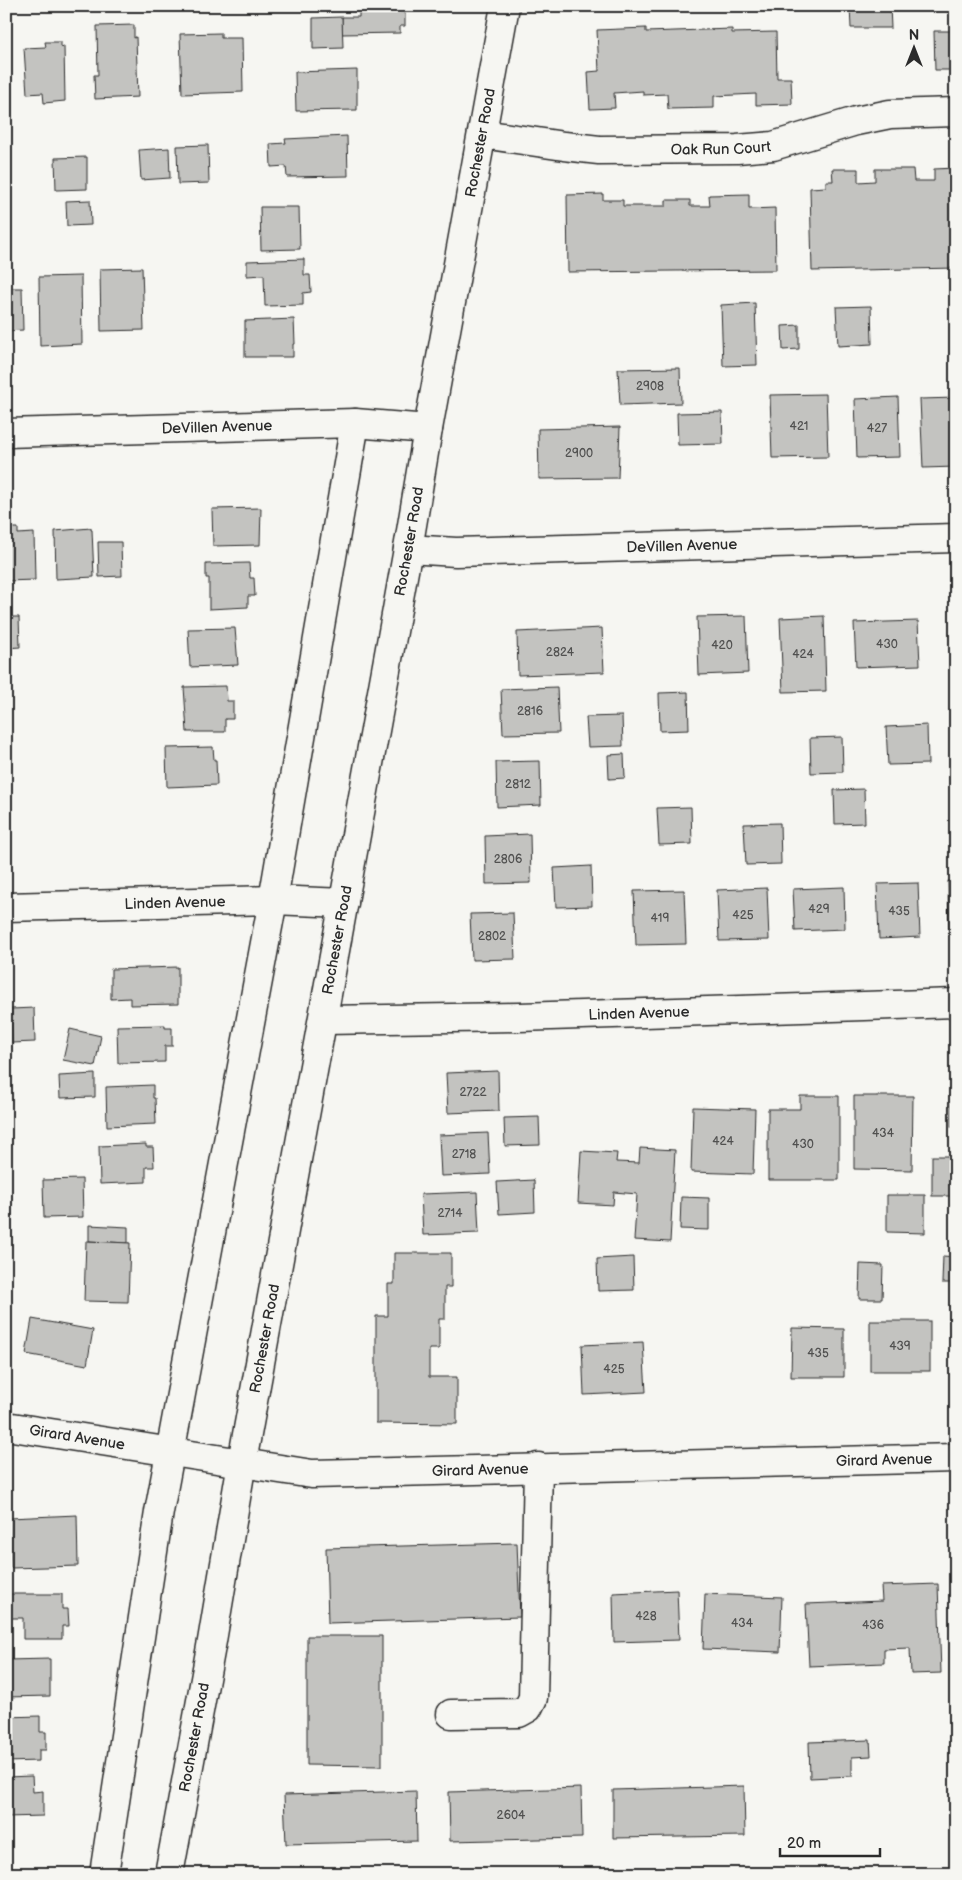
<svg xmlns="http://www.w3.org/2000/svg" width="962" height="1880" viewBox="0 0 962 1880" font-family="'Balsamiq Sans',sans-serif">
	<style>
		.building { fill: #c3c3c0; stroke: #2b2b2b }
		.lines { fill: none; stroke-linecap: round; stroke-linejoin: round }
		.minor-casing { stroke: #2b2b2b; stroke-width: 31 }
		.major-casing { stroke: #2b2b2b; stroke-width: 31 }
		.minor { stroke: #f6f6f2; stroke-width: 28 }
		.major { stroke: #f6f6f2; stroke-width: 28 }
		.labels { text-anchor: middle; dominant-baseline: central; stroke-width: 4; stroke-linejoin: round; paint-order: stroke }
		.number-label { font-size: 12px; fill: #515150 }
		.street-label { font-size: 15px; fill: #2b2b2b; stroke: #f6f6f2 }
	</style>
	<rect width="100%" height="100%" fill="#f6f6f2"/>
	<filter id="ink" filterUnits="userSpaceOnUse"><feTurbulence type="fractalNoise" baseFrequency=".02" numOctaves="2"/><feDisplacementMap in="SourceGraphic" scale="10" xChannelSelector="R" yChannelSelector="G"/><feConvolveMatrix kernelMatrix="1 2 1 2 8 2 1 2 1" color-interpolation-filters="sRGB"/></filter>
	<g filter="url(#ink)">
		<g class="building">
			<path d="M359 6H400V12H405V26H400V33L342 34V17H359Z"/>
			<path d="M850 6H890L891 28H851Z"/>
			<path d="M342 17 343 48 313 49V18Z"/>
			<path d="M134 25V38L136 37 138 97 95 99 94 75H98L97 26Z"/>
			<path d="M646 28V32L732 29V33L776 32 777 78H791L792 104 756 105V94L714 96V108L668 109 667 94 643 95V91L614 93 615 108 590 109 588 72 599 71 597 30Z"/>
			<path d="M934 31H956V70H935Z"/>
			<path d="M221 33V38H242L243 92 182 94 180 34Z"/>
			<path d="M45 42H61V47L64 46 65 101 44 103 43 93 27 94 24 48 46 47Z"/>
			<path d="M357 70V110L296 111 295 72Z"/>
			<path d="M347 136 348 176 287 177 286 166 271 167 270 144 286 143 285 139Z"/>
			<path d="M208 145 209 183 178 184 177 146Z"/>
			<path d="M169 148 170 178 141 180 139 150Z"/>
			<path d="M87 157V189L56 190 55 158Z"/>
			<path d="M956 168V268L812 271 810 188 826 187V181H833L832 169H858V182L875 181V169H913L914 181H934V169Z"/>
			<path d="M603 194V200H623V206H666V200H690V206H710L709 195 749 194V209L775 208 776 270 568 272 567 195Z"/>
			<path d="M90 200 91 225 67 226 66 201Z"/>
			<path d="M260 207H299L300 249 261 250Z"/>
			<path d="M304 259V275H310L311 292 303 293V305L265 306 264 275 247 276V261Z"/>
			<path d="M142 268 144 330 101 331 100 269Z"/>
			<path d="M81 276 82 344 40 346 39 277Z"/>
			<path d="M9 288H22L23 330 7 331 8 336H6V290H9Z"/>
			<path d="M755 303 757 365 723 366 721 305Z"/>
			<path d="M871 306 872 344 838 346 836 307Z"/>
			<path d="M294 319 295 344H293V357H245V321Z"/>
			<path d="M799 325V349L783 350 782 326Z"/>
			<path d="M680 368 681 403 620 405 618 369Z"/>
			<path d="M826 394 828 457 772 458 770 395Z"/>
			<path d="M898 397 900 457 857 458 855 399Z"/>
			<path d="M956 398V467L923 468 920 399Z"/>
			<path d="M722 412 723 444 678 445 677 413Z"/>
			<path d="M620 427 618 478 539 479 538 429Z"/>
			<path d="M261 508 260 545 213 546 212 509Z"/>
			<path d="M6 528H18V534L34 533 35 580 6 581Z"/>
			<path d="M91 528V530H92L94 577 56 579 55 531Z"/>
			<path d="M98 542H121L122 576 99 577Z"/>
			<path d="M249 563 250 578H254L255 596H248V607L209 609V578H206V564Z"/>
			<path d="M746 616 748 673 699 675 697 617Z"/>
			<path d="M824 616 826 691 783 692 780 618Z"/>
			<path d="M6 617H19L20 647 6 648Z"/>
			<path d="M918 621 920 665 856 667 854 623Z"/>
			<path d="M235 628 238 665 190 667 188 629Z"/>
			<path d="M602 628 604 672 518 675 517 632Z"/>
			<path d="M226 686 227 701H233V719H225V732H187L184 687Z"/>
			<path d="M557 687 559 733 503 734 501 689Z"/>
			<path d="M688 692 689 730 660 731 659 693Z"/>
			<path d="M622 716 623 746 588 747 586 717Z"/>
			<path d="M927 725 928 764 888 765 886 727Z"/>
			<path d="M842 737 843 772 811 773 810 738Z"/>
			<path d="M213 747 214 760H216L217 785 167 787 166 748Z"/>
			<path d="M624 754 625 778 609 779 608 755Z"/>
			<path d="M540 761 541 805 497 807 496 762Z"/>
			<path d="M864 789 865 823 835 824 834 790Z"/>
			<path d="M691 807 692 844 659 845 657 808Z"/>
			<path d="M780 823 781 864 746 865 744 824Z"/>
			<path d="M530 834 531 883 486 884 485 836Z"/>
			<path d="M591 866 592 906 556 907 554 868Z"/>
			<path d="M948 881H956V934L949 935Z"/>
			<path d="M918 883 920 937 879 939 877 884Z"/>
			<path d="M844 887 845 929 795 931 793 889Z"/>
			<path d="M767 888 769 940 719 941 717 890Z"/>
			<path d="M684 890 686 944 636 945 634 891Z"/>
			<path d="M513 913 515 959 472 960 470 914Z"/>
			<path d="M178 967V1004L130 1005V998L111 999V969Z"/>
			<path d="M34 1008 35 1042 12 1043 11 1009Z"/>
			<path d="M165 1025V1028H172V1046H165V1062L118 1063 117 1026Z"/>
			<path d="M70 1029 101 1036 95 1066 63 1060Z"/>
			<path d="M498 1071 499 1111 448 1113 446 1073Z"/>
			<path d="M95 1074V1097L60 1098 59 1076Z"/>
			<path d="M153 1085V1098H155L156 1124 107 1126 106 1087Z"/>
			<rect x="951" y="1085" width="5" height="42"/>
			<path d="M800 1096H839V1180H768V1109H800Z"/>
			<path d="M854 1096H913L912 1170 854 1169Z"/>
			<path d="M693 1107 755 1109 753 1174 691 1172Z"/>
			<path d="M539 1117 540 1145 505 1146 504 1118Z"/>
			<path d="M488 1133 490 1174 441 1176 439 1135Z"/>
			<path d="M146 1144V1147H153L154 1167H146V1182L100 1184 99 1146Z"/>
			<path d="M640 1148 675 1150 670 1242 634 1240 637 1194 614 1192 613 1205 578 1203 581 1151 617 1153 616 1162 639 1163Z"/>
			<rect x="932" y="1156" width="24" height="40"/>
			<path d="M82 1179 83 1217 44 1218 43 1180Z"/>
			<path d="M534 1180 535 1212 499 1214 497 1182Z"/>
			<path d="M477 1192 479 1233 423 1235 421 1194Z"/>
			<path d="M887 1195H925V1233L887 1232Z"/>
			<path d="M681 1197 709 1198V1230L680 1229Z"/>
			<path d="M89 1225 128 1227V1243L89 1241Z"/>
			<path d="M86 1241 130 1243 128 1302 84 1301Z"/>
			<path d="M394 1253H451V1287H445V1319H439V1349H429V1377H457V1424L376 1423V1316H388V1284H394Z"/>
			<path d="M943 1256 956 1257V1283H942Z"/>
			<path d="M633 1257 634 1290 598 1291 597 1259Z"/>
			<path d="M860 1264 883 1265 882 1299H859Z"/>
			<path d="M32 1319 93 1330 87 1365 26 1354Z"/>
			<rect x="870" y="1321" width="60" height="50"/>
			<path d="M792 1328 844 1329V1377H791Z"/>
			<path d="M643 1342 646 1392 584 1395 582 1345Z"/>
			<path d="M77 1515 78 1566 11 1568 9 1518Z"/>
			<path d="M517 1543 520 1617 328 1623 326 1548Z"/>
			<path d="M938 1584 941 1673 911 1674 910 1648 884 1649V1663L809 1666 806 1604 882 1601 881 1586Z"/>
			<path d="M677 1590 679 1640 614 1642 613 1593Z"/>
			<path d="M6 1594H62V1609H68L69 1626H62V1639H23V1618H6Z"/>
			<path d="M705 1594 782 1597 780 1652 703 1649Z"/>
			<path d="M307 1636H382V1766L307 1765Z"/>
			<path d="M50 1659V1696L6 1697V1660Z"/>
			<path d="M40 1716V1732H46V1750H39V1761L6 1762V1717Z"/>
			<path d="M870 1740 871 1756 852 1757V1776L810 1778 809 1742Z"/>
			<path d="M32 1776 33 1792 43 1791V1816L6 1817V1777Z"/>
			<path d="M744 1786 745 1836 613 1838V1790Z"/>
			<path d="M581 1788 582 1838 450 1841 449 1792Z"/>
			<path d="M416 1791 417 1841 286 1844 284 1795Z"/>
		</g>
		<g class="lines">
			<g class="minor-casing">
				<g id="minor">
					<path id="s1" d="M482 134 564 146 599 150 737 149 773 146 856 121 890 114 956 112"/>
					<path id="s2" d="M6 433 355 423 428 429"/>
					<path id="s3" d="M408 549 456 552 956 538"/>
					<path id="s4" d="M6 907 273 900 344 903"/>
					<path id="s5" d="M323 1020 519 1017 956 1003"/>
					<path id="s6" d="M6 1426 312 1474 956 1458"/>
					<path d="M451 1714 519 1713 528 1708 533 1698 538 1467"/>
					<path d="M104 1874 159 1512 273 900 355 423"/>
				</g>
			</g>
			<g class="major-casing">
				<g id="major">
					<path id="s7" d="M169 1874 212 1641 242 1462 408 549 428 429 505 6"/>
				</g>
			</g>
			<use href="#minor" class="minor"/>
			<use href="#major" class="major"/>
		</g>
	</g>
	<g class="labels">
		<g class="number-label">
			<text x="650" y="386">2908</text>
			<text x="799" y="426">421</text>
			<text x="877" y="428">427</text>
			<text x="579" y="453">2900</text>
			<text x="887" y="644">430</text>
			<text x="722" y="645">420</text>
			<text x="560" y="652">2824</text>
			<text x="803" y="654">424</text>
			<text x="530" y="711">2816</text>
			<text x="518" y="784">2812</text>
			<text x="508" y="859">2806</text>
			<text x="819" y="909">429</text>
			<text x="899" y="911">435</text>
			<text x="743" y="915">425</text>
			<text x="660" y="918">419</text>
			<text x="492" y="936">2802</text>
			<text x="473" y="1092">2722</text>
			<text x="883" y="1133">434</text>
			<text x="723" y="1141">424</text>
			<text x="803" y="1144">430</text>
			<text x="464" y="1154">2718</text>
			<text x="450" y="1213">2714</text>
			<text x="900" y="1346">439</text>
			<text x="818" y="1353">435</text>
			<text x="614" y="1369">425</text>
			<text x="646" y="1616">428</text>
			<text x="742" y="1623">434</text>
			<text x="873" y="1625">436</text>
			<text x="511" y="1815">2604</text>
		</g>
		<g class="street-label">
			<text stroke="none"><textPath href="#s7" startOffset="1759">Rochester Road</textPath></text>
			<text stroke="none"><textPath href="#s1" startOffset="240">Oak Run Court</textPath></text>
			<text stroke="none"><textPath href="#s2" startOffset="211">DeVillen Avenue</textPath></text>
			<text stroke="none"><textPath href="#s7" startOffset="1354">Rochester Road</textPath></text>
			<text stroke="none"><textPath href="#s3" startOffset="274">DeVillen Avenue</textPath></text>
			<text stroke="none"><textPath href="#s4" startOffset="169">Linden Avenue</textPath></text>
			<text stroke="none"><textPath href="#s7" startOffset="949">Rochester Road</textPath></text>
			<text stroke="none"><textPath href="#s5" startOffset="316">Linden Avenue</textPath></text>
			<text stroke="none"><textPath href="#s7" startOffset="544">Rochester Road</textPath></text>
			<text stroke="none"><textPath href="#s6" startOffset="72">Girard Avenue</textPath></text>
			<text stroke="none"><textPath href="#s6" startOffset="882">Girard Avenue</textPath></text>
			<text stroke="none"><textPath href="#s6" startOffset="478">Girard Avenue</textPath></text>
			<text stroke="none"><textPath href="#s7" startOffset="139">Rochester Road</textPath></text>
		</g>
	</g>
	<rect width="962" height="1880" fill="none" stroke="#f6f6f2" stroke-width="25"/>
	<rect x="12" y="12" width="937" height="1855" fill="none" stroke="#2b2b2b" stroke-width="2" filter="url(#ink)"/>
	<g transform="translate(914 48)" stroke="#f6f6f2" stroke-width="4" paint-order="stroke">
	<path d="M0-4L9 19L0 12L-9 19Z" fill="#2b2b2b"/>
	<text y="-8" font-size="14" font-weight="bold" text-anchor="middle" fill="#2b2b2b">N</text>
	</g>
	<path d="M780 1848v8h100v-8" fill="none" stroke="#2b2b2b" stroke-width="2.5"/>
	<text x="787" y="1848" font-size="15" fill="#2b2b2b" stroke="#f6f6f2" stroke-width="4" paint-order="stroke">20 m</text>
</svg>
